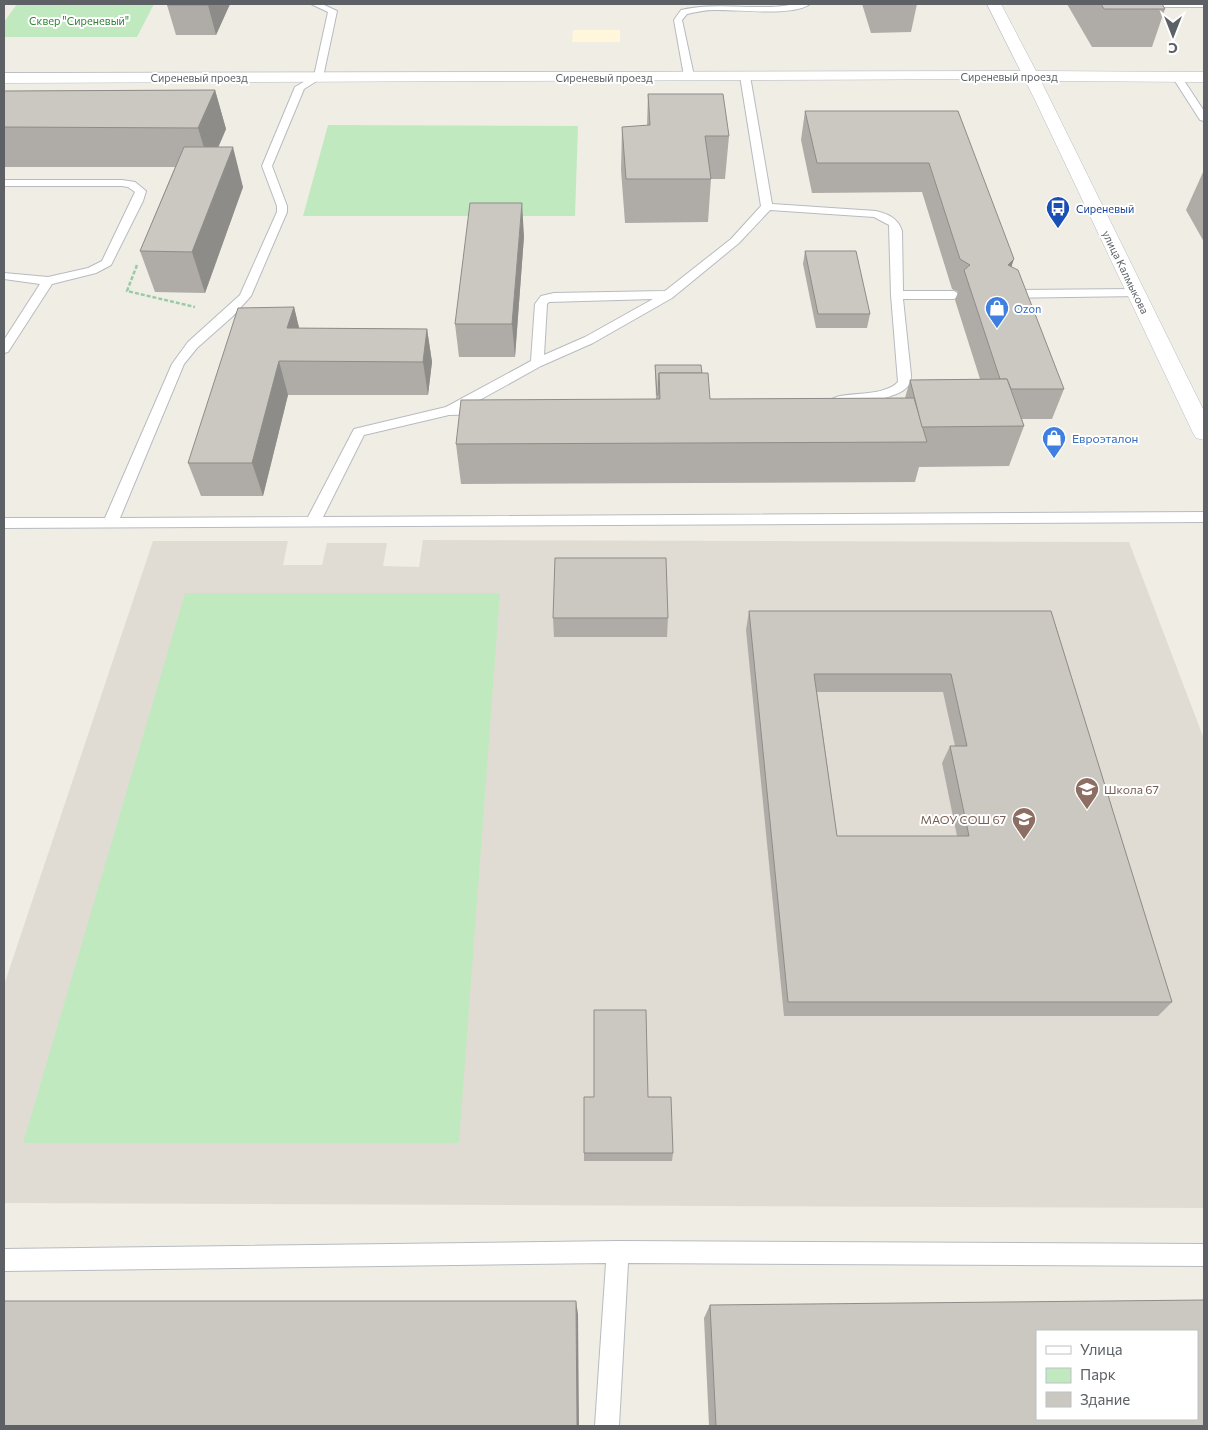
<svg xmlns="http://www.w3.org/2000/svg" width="1208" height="1430" viewBox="0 0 1208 1430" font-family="Commissioner,sans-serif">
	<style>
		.commercial { fill: #fff6db }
		.education { fill: #e0dcd3 }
		.green { fill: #c1e9c0 }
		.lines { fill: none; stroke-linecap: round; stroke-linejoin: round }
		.service-casing { stroke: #b7bbc0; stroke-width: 2 }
		.tertiary-casing { stroke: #b7bbc0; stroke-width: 1 }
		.secondary-casing { stroke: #b8bcc2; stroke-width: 1 }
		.path { stroke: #98cba6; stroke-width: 2.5; stroke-dasharray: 4 2; stroke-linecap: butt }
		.service { fill: #fff; fill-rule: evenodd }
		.tertiary { fill: #fff; fill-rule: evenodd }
		.secondary { fill: #fff; fill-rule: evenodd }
		.wall { fill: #afaca7; fill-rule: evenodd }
		.shaded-wall { fill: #8e8c88 }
		.building { fill: #cbc8c2; stroke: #8e8c88; fill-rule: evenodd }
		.labels { text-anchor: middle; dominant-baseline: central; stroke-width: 4; stroke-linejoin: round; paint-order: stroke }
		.far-park-label { font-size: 11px; fill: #2f8331; stroke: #fff }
		.far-street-label { font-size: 11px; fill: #5d6166; stroke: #fff }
		.far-transit-label { font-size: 11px; fill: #164399; stroke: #fff; text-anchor: start }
		.far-shop-label { font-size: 11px; fill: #366cbe; stroke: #fff; text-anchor: start }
		.shop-label { font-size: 12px; fill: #366cbe; stroke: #fff; text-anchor: start }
		.education-label { font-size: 12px; fill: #785e54; stroke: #fff; text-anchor: start }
	</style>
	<rect width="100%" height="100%" fill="#f0ede5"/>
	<path class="commercial" d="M573 30H620V42H572Z"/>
	<path class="education" d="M423 540 1129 542 1204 739V1208L4 1203V985L153 541H288L283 565H322L327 543H387L383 566 419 567Z"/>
	<g class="green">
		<path d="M17 4H154L137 37H4V22Z"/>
		<path d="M328 125 578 126 575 216H303Z"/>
		<path d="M185 593H500L459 1143H23Z"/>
	</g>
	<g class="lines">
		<g class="service-casing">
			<g id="service">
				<path d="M311 4H322L337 11 323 77 304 89 272 166 287 206V212L251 296 233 316 197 348 184 364 120 518 308 517 354 429 446 407 531 361 535 304 541 296 554 293 665 291 731 239 761 206 740 76 745 73 750 76 772 204 876 211C888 214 898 218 902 231L903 291H954L960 295 954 299H903L911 375C911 381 910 385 905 389 896 398 838 411 830 401 838 390 882 399 898 382L891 295 889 225 874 217 770 210 739 243 672 298 593 343 541 366 467 407 486 408 488 411 486 414 449 415 364 435 323 517 1204 512V522L4 528V518H105L172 364 188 342 240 295 277 212V206L262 166 295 87 314 76 328 12ZM653 299 585 337 544 355 547 304 549 302Z"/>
				<path d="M795 4H810C793 17 737 9 714 10 705 10 696 12 687 14L682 20 694 76 689 79 684 76 674 20 681 10C720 1 758 12 795 4Z"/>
				<path d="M1156 4H1204V7H1160Z"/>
				<path d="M1178 75 1181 76 1204 111V121L1200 120 1173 78Z"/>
				<path d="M4 180H122L135 182 146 191 143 201 111 265 96 273 52 284 8 352 4 353V340L40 284 4 279V273L48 277 88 268 102 261 135 192 128 187 122 186H4Z"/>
				<path d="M1137 289 1143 293 1141 296 1006 298 1000 294 1006 290Z"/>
				<path d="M618 1241 1204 1244V1266L628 1263 619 1426H595L606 1263 4 1271V1249Z"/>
			</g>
		</g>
		<g class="tertiary-casing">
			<path id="tertiary" d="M1031 71 1037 73 1039 76 1037 79 4 83V73Z"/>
		</g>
		<g class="secondary-casing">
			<path id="secondary" d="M987 4H1001L1036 71 1204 72V82L1041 81 1204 411V440L1196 438 1193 433 1035 100Z"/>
		</g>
		<path class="path" d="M137 265 127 291 195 307"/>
		<use href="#service" class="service"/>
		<use href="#tertiary" class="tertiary"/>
		<use href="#secondary" class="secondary"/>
	</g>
	<g class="wall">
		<path d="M230 4 216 35H176L167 5Z"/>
		<path d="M862 4H917L911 32 871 33Z"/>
		<path d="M1067 4H1162L1165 9 1152 47H1092Z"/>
		<path d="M215 90 226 129 218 147 243 187 205 293 155 292 140 251 175 167H4V91Z"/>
		<path d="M648 94 729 136 725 179H711L708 222 625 223 621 170 622 127 647 126Z"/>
		<path d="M805 111H958L1012 267 1064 389 1052 419H1022L1024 426 1009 466 919 467 915 482 461 484 456 444 656 399 655 365 702 373 710 399 905 398 910 380 980 379 955 300 958 292 952 289 922 192 812 193 801 140Z"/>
		<path d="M1204 170V242L1186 210Z"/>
		<path d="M524 236 515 357H459L455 324Z"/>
		<path d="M805 251 870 314 867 328H816L803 264Z"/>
		<path d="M294 307 299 328 427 329 432 362 428 395H288L263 496H201L188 463Z"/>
		<path d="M749 611H1051L1172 1002 1158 1016H784L746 630ZM817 692H943L955 746H950L942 763 957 836H837Z"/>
		<path d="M553 618H668L667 637H554Z"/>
		<path d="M648 1097 673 1153 672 1161H584V1153Z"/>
		<path d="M710 1305 1204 1426H709L704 1318Z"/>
	</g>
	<g class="shaded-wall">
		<path d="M209 4H230L216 35 208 5Z"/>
		<path d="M215 90 226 129 210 167 198 128Z"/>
		<path d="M233 147 243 187 205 293 192 252Z"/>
		<path d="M522 203 524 236 515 357 512 324Z"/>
		<path d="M1014 259 1004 289 1008 265Z"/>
		<path d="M294 307 302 340 287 328Z"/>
		<path d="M427 329 432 362 428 395 423 362Z"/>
		<path d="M279 361 288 395 263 496 252 463Z"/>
		<path d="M576 1301 578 1314 579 1426H577Z"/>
	</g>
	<g class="building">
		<path d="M168 4H209L208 5H167Z"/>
		<path d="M1101 4H1162L1165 9H1104Z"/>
		<path d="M215 90 198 128 4 127V91Z"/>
		<path d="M648 94H723L729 136H705L711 179H626L622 127 650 125Z"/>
		<path d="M805 111H958L1014 259 1008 265 1018 270 1064 389H1011L1007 379H1000L964 270 970 265 960 259 929 163H817Z"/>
		<path d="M184 147H233L192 252 140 251Z"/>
		<path d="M470 203H522L512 324H455Z"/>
		<path d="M805 251H856L870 314H818Z"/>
		<path d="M294 307 287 328 427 329 423 362 279 361 252 463H188L238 308Z"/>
		<path d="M655 365H701L702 373H659L658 395H657Z"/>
		<path d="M659 373H708L710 399 914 398 927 442 456 444 461 400 660 399Z"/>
		<path d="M1007 379 1024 426 922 427 910 380Z"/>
		<path d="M555 558H666L668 618H553Z"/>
		<path d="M749 611H1051L1172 1002H788ZM814 674H951L967 746H950L969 836H837Z"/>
		<path d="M594 1010H646L648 1097H671L673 1153H584V1097H594Z"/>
		<path d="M1204 1300V1426H716L710 1305ZM1037 1331H1197V1419H1037Z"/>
		<path d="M4 1301H576L577 1426H4Z"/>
	</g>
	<defs>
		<g id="bus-pin" transform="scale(1.25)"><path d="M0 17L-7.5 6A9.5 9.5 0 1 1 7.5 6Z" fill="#1a4fb4" stroke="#fff"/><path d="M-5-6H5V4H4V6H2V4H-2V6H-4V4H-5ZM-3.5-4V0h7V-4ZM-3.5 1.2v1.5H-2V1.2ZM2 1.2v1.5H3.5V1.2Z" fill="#fff"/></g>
		<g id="shop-pin" transform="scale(1.25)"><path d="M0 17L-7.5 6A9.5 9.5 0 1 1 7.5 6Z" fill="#3f7fe0" stroke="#fff"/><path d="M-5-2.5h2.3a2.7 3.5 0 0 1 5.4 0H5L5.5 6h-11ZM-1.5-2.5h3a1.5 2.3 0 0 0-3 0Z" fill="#fff"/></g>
		<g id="school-pin" transform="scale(1.25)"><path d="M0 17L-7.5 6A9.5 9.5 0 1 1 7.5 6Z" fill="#8d6e63" stroke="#fff"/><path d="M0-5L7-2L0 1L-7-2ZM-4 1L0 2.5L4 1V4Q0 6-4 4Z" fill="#fff"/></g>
	</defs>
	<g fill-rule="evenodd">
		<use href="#bus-pin" x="1058" y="208"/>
		<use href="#shop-pin" x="997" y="308"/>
		<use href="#shop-pin" x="1054" y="438"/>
		<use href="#school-pin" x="1087" y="789"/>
		<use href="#school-pin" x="1024" y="819"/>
	</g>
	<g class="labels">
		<g class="far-park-label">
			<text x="79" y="20">Сквер "Сиреневый"</text>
		</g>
		<g class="far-street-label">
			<text x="1009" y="76">Сиреневый проезд</text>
			<text x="199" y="77">Сиреневый проезд</text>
			<text x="604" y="77">Сиреневый проезд</text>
			<text transform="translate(1126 272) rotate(64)">улица Калмыкова</text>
		</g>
		<g class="far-transit-label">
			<text x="1076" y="208">Сиреневый</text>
		</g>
		<g class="far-shop-label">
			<text x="1014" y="308">Ozon</text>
		</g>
		<g class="shop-label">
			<text x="1072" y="438">Евроэталон</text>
		</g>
		<g class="education-label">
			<text x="1104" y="789">Школа 67</text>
			<text x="1006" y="819" text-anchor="end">МАОУ СОШ 67</text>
		</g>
	</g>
	<rect width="1208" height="1430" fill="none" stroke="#5d6166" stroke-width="10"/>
	<rect x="1036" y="1330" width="162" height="90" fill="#ffffff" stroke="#bec0c2"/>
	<rect x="1046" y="1346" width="25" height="8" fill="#ffffff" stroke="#bec0c2"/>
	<text x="1080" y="1355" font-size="15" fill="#5d6166">Улица</text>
	<rect x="1046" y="1368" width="25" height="15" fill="#c1e9c0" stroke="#bec0c2"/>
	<text x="1080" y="1380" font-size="15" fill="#5d6166">Парк</text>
	<rect x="1046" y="1392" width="25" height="15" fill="#cbc8c2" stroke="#bec0c2"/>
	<text x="1080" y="1405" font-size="15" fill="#5d6166">Здание</text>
	<g transform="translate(1173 35) rotate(180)" stroke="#ffffff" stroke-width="4" paint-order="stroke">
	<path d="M0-4L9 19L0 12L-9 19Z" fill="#5d6166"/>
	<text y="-8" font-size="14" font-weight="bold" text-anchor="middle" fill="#5d6166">С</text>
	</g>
</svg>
